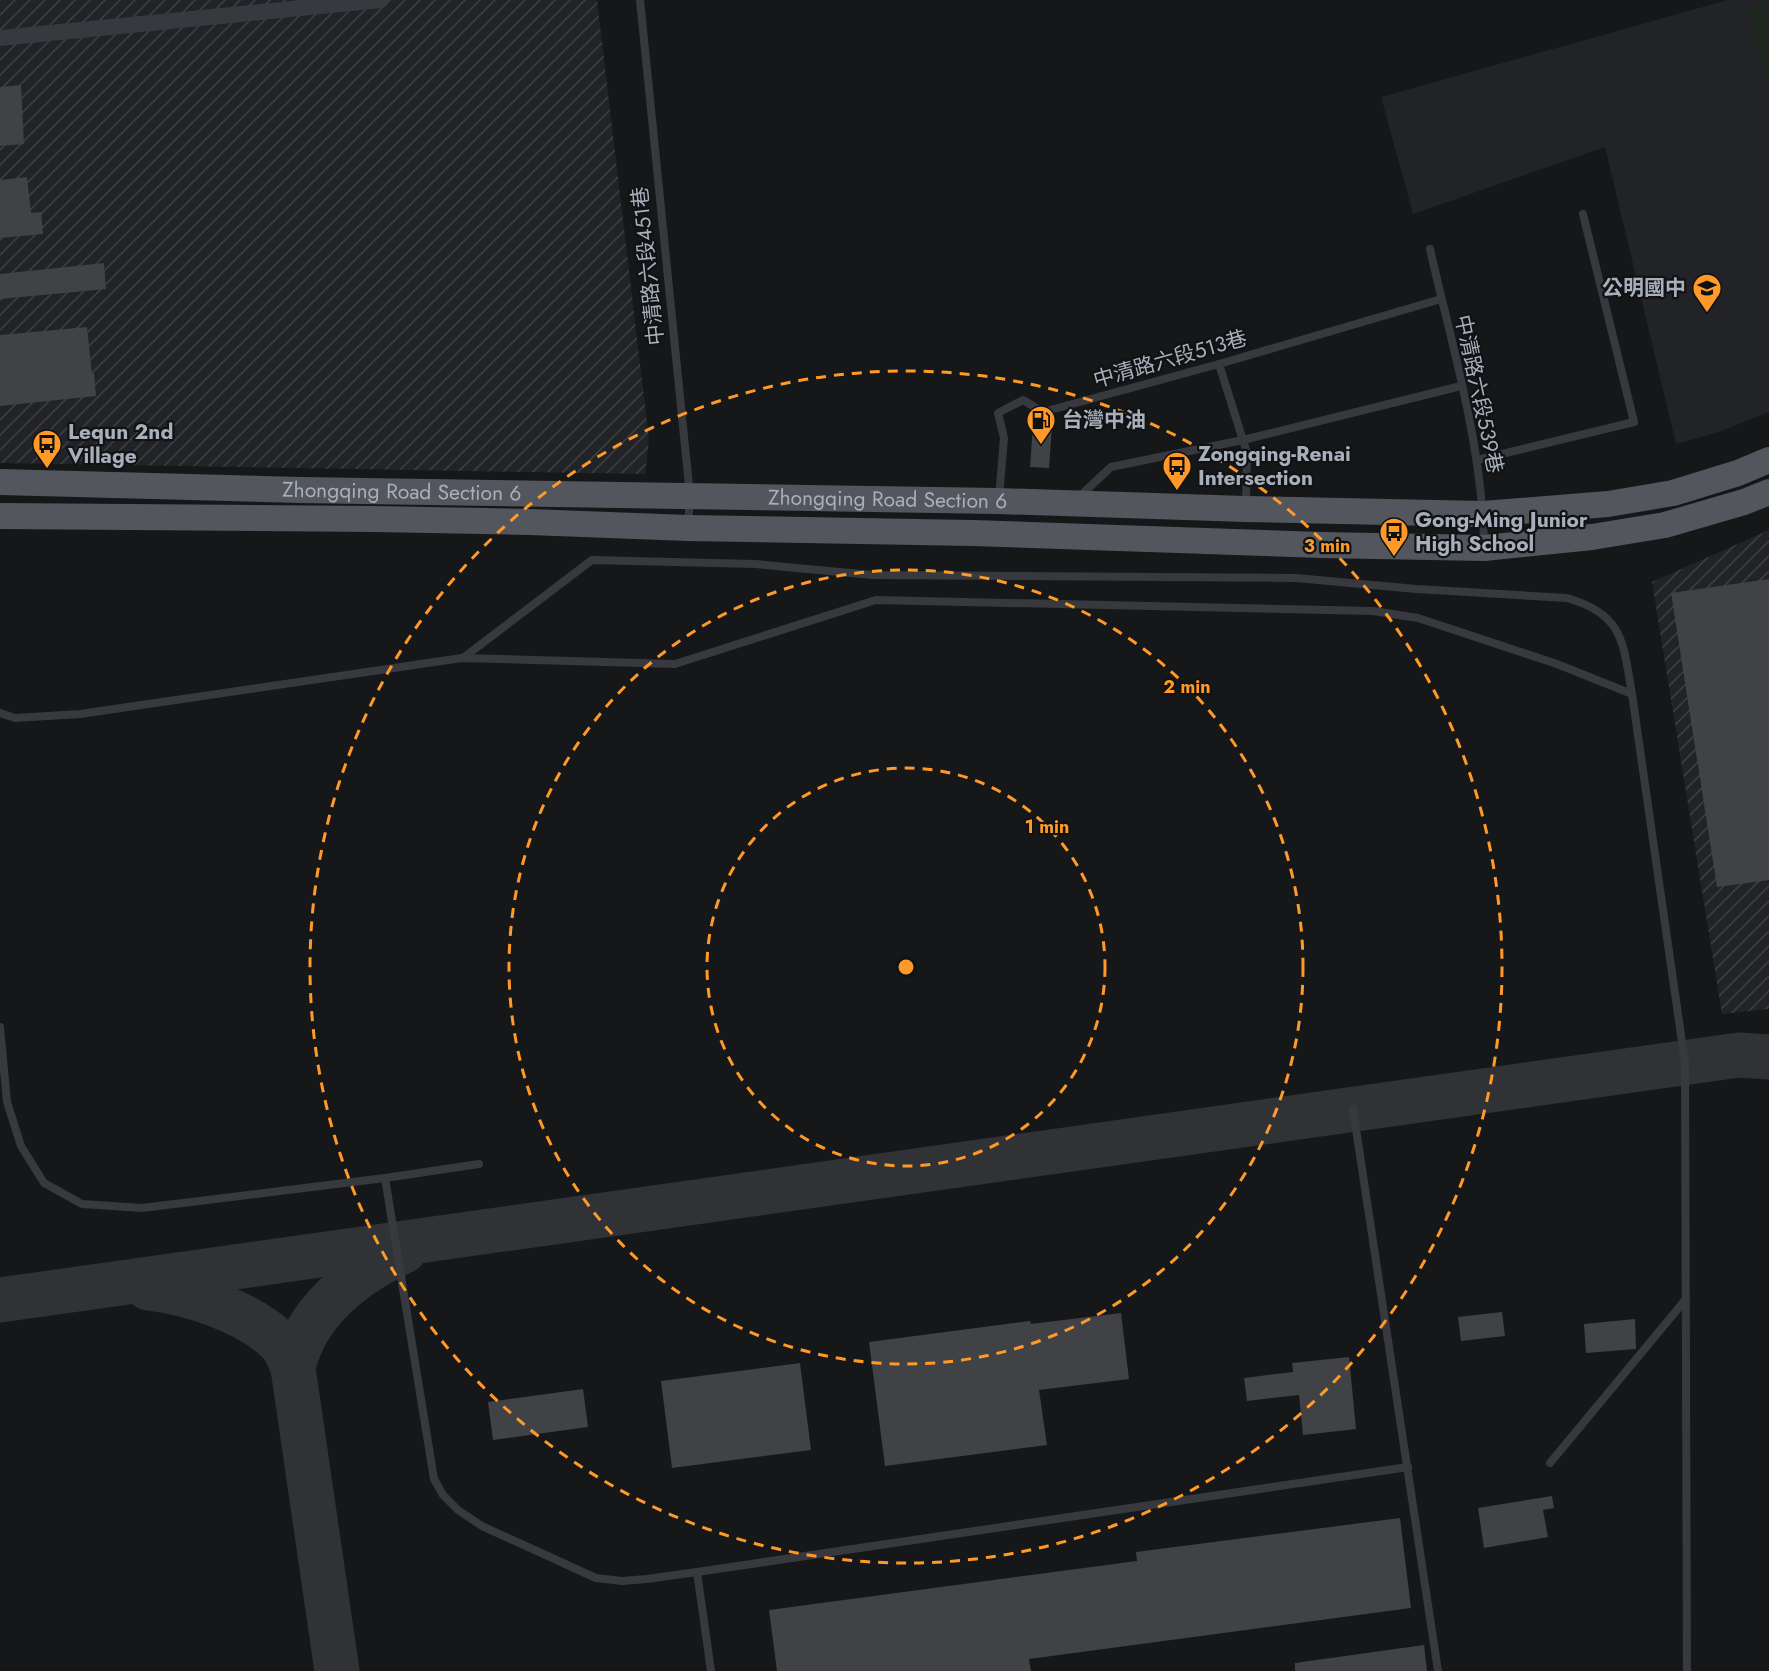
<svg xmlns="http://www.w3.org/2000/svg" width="1769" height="1671" viewBox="0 0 1769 1671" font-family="Jost,'Noto Sans TC',sans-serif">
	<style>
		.built { fill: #222326 }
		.industrial { fill: url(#industrial-furrows) }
		.pitch { fill: #1e271e }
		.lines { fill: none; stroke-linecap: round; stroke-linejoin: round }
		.taxiway { stroke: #303236; stroke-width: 45 }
		.building { fill: #404246 }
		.service { stroke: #37393e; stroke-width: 8 }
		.minor { stroke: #37393e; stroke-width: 16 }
		.primary { stroke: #53565d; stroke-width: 26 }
		.ring { fill: none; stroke: #ff9928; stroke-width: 3; stroke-dasharray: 10 8 }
		.labels { text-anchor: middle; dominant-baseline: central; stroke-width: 4.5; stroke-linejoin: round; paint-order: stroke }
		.street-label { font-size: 21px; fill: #a7afba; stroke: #111214 }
		.poi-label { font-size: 21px; font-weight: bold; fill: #a7afba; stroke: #111214; text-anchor: start }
		.centre { fill: #ff9928; stroke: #111214; stroke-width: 3 }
		.ring-label { font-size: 18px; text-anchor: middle; font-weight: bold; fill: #ff9928; stroke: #111214; stroke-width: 4.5; stroke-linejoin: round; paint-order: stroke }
	</style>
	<defs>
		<pattern id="industrial-furrows" width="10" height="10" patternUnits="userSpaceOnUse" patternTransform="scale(1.5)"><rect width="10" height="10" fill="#222326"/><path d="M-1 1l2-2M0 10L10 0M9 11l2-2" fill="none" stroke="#3f4043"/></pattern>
	</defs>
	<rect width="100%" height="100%" fill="#161719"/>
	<path class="built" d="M1728 0H1769V412L1716 433 1676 444 1605 147 1413 214 1381 97Z"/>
	<g class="industrial">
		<path d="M0 0H597L649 440 645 474 0 463Z"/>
		<path d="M1769 530V1009L1722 1014 1652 582Z"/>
	</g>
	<path class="pitch" d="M1762 3 1769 31V87L1747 10Z"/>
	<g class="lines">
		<g class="taxiway">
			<path d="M148 1288C190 1293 246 1311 277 1340 286 1348 289 1358 293 1368L337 1671"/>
			<path d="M0 1300 1739 1055 1769 1057"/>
			<path d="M293 1368C305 1312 354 1274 404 1251"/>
		</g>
	</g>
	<g class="building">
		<path d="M21 85 24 144 0 146V87Z"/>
		<path d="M27 177 31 213 41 212 43 234 0 238V180Z"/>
		<path d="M104 263 106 289 0 299V274Z"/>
		<path d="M87 327 92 374 94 373 96 396 0 406V335Z"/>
		<path d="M1033 424 1052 426 1049 468 1030 467Z"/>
		<path d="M1769 579V880L1717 887 1671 593Z"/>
		<path d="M1502 1312 1505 1336 1461 1341 1458 1317Z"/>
		<path d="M1121 1313 1129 1379 1039 1390 1047 1445 885 1466 869 1342 1030 1321 1031 1324Z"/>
		<path d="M1635 1319 1636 1349 1586 1353 1584 1324Z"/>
		<path d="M1349 1357 1356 1429 1303 1435 1299 1395 1247 1401 1244 1378 1293 1372 1292 1363Z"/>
		<path d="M800 1363 811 1450 672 1468 661 1381Z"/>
		<path d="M583 1389 588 1427 493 1440 488 1402Z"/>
		<path d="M1552 1496 1554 1508 1543 1510 1548 1537 1484 1548 1478 1508Z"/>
		<path d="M1400 1518 1411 1608 1029 1659 1031 1671H777L769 1610 1137 1561 1136 1552Z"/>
		<path d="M1424 1645 1427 1671H1295V1663Z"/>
	</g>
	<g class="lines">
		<g class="service">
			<path d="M640 0 690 496 688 525"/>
			<path d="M1430 249C1452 346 1482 444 1484 544"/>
			<path d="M1219 364 1247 453 1246 506"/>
			<path d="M1477 460 1634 422 1583 214"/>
			<path d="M999 498 1004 438 998 413 1023 400 1043 412 1219 364 1441 299"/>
			<path d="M1078 498 1111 467 1243 440 1461 386"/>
			<path d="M463 658 592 560 755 564 872 575 1296 578 1416 589 1567 598C1624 614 1623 643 1632 694"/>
			<path d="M0 713 15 718 80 714 462 658 675 664 876 600 1373 611 1418 618 1557 664 1632 694 1685 1063 1687 1671"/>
			<path d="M0 1027 7 1102 21 1146 44 1183 82 1204 142 1208 385 1178 479 1164"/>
			<path d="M1353 1109 1438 1671"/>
			<path d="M385 1178 434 1479 443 1495 458 1510 482 1526 596 1578 622 1581 647 1579 697 1572 711 1671"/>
			<path d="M1550 1463 1686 1299"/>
			<path d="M697 1572 1408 1467"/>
		</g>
		<path class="minor" d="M0 38 381 0"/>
		<g class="primary">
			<path id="s1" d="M0 482 299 490 998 501 1246 509 1483 514 1608 504 1673 493 1738 473 1769 460"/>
			<path d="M0 516 374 519 530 522 688 528 973 533 1322 545 1484 548 1592 537 1665 525 1744 502 1769 492"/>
		</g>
	</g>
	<g class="ring">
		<circle cx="906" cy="967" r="199"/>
		<circle cx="906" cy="967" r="397"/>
		<circle cx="906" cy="967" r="596"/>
	</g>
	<defs>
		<g id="school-pin" transform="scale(1.5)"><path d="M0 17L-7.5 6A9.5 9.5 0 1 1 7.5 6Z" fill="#ff9928" stroke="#111214"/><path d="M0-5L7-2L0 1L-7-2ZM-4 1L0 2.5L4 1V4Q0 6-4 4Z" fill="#111"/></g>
		<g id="fuel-pin" transform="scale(1.5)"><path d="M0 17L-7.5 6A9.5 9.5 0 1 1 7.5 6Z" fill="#ff9928" stroke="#111214"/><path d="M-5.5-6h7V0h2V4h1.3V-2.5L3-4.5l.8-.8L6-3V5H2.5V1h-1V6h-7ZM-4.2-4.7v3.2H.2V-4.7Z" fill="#111"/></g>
		<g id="bus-pin" transform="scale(1.5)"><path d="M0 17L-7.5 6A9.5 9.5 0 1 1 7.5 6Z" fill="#ff9928" stroke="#111214"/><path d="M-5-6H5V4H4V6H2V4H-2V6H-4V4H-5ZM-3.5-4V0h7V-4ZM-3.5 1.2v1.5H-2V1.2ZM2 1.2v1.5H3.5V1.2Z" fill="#111"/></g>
	</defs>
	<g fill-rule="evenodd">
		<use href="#school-pin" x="1707" y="288"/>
		<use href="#fuel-pin" x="1041" y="420"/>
		<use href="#bus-pin" x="47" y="444"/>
		<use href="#bus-pin" x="1177" y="466"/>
		<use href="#bus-pin" x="1394" y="532"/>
	</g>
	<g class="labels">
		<g class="street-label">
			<text transform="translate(648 266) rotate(-96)">中清路六段451巷</text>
			<text transform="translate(1170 359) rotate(-16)">中清路六段513巷</text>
			<text transform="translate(1479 394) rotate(78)">中清路六段539巷</text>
			<text stroke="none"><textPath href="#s1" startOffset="402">Zhongqing Road Section 6</textPath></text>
			<text stroke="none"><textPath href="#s1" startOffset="888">Zhongqing Road Section 6</textPath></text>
		</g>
		<g class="poi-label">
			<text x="1686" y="288" text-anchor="end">公明國中</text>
			<text x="1062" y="420">台灣中油</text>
			<text x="68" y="432">Lequn 2nd<tspan x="68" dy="24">Village</tspan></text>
			<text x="1198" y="454">Zongqing-Renai<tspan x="1198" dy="24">Intersection</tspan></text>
			<text x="1415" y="520">Gong-Ming Junior<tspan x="1415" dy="24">High School</tspan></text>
		</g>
	</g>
	<circle cx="906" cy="967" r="9" class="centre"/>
	<g class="ring-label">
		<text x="1327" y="552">3 min</text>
		<text x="1187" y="693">2 min</text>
		<text x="1047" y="833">1 min</text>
	</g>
</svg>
